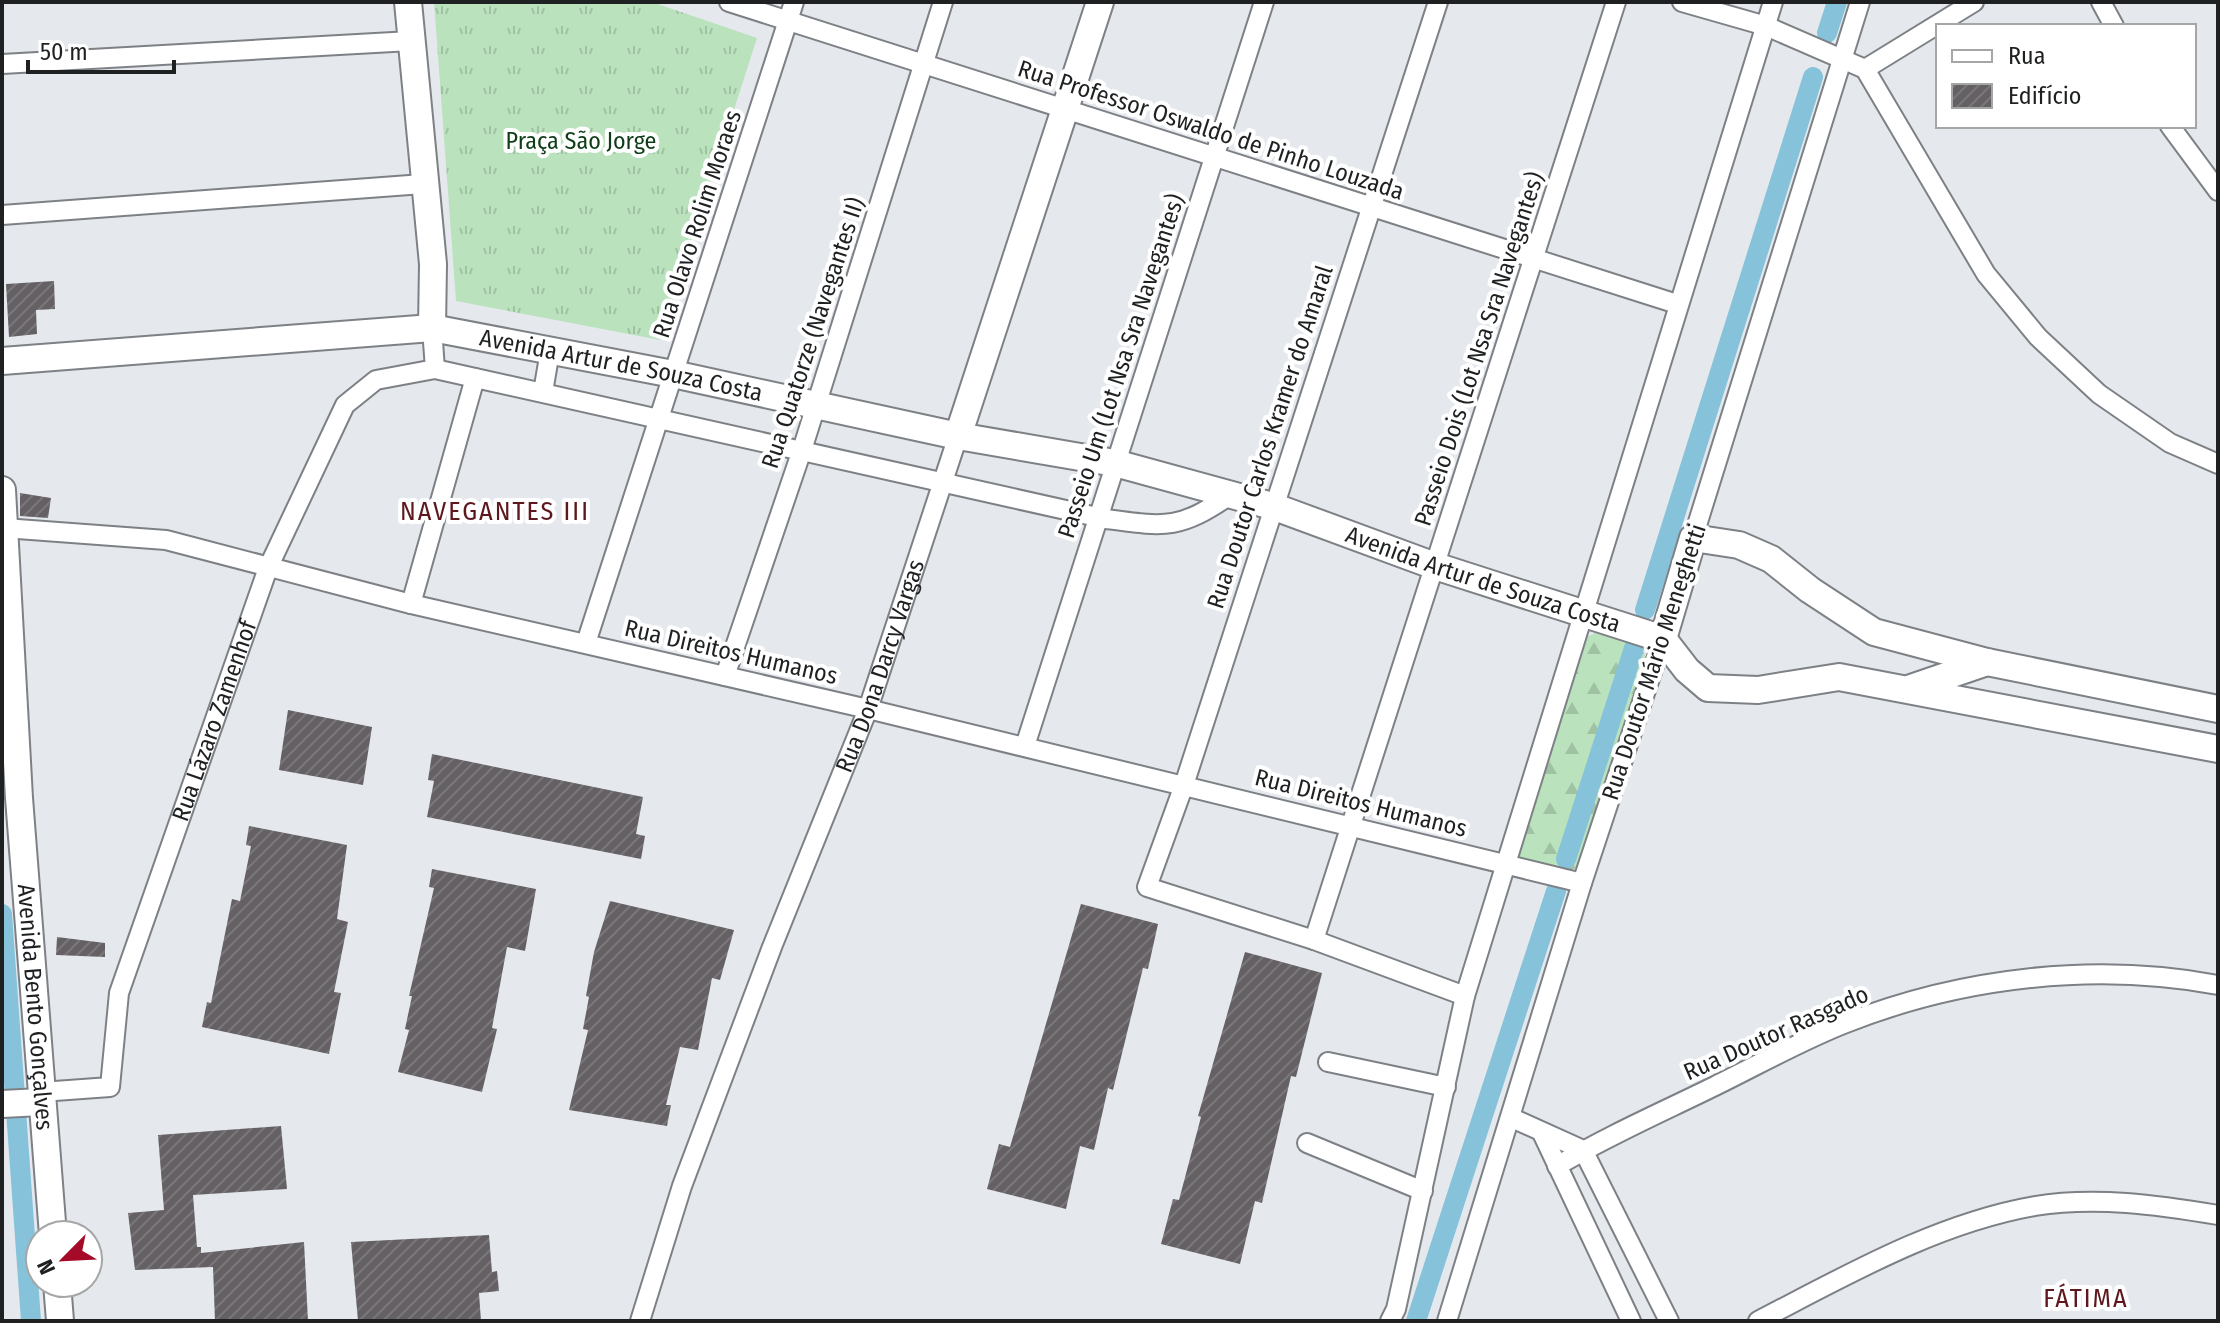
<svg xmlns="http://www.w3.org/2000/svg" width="2220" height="1323" viewBox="0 0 2220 1323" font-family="'Fira Sans Condensed',sans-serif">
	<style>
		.grass { fill: url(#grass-tufts) }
		.forest { fill: url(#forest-firs) }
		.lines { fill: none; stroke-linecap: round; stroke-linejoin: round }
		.canal { stroke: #86c3db; stroke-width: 20 }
		.building { fill: url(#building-hatch) }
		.street-casing { stroke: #7d8186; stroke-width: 22 }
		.secondary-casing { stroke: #7d8186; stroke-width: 30 }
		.street { stroke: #fff; stroke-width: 18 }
		.secondary { stroke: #fff; stroke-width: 26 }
		.labels { text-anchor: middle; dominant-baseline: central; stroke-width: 8; stroke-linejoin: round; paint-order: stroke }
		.street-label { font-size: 24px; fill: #1e2021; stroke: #fff }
		.park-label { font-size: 24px; fill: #0e3d18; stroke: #fff }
		.neighbourhood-label { font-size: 26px; letter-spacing: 2px; fill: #5d181d; stroke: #fff }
	</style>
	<defs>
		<pattern id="grass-tufts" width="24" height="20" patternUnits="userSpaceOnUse" patternTransform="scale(2)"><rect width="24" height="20" fill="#bae2bd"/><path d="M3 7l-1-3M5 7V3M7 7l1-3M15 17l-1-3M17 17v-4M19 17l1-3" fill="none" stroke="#9fc2a2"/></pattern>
		<pattern id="forest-firs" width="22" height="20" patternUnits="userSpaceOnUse" patternTransform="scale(2)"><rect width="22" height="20" fill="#bae2bd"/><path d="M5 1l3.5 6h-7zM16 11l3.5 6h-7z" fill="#9fc2a2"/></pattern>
		<pattern id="building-hatch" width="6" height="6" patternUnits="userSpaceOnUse" patternTransform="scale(2)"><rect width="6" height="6" fill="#646064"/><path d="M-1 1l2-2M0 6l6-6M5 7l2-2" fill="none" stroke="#7a777a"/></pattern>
	</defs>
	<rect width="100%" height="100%" fill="#e5e9ee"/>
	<path class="grass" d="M434 2H652L757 38 660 340 456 301Z"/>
	<path class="forest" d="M1595 633 1638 643 1646 657 1579 866 1569 872 1521 858 1518 853 1585 638Z"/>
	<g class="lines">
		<g class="canal">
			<path d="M1827 33 1837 2"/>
			<path d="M1645 610 1813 77"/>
			<path d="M1566 859 1634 648"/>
			<path d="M2 914 31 1321"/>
			<path d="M1416 1321 1556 891"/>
		</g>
	</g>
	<g class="building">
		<path d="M54 281 55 309 36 310 37 334 9 337 6 284Z"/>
		<path d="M20 493 51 498 48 518 20 516Z"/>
		<path d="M288 710 372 727 363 785 279 770Z"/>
		<path d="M432 754 643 797 636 834 645 836 641 859 427 817 434 781 428 780Z"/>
		<path d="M249 826 347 845 337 919 348 922 334 992 341 993 329 1054 202 1027 207 1002 211 1003 232 899 240 901 251 846 246 845Z"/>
		<path d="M432 869 536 889 525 951 507 947 492 1028 497 1029 482 1092 398 1072 409 1030 405 1029 412 996H409L434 888 429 887Z"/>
		<path d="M610 901 734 930 720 980 712 978 698 1050 680 1047 666 1105H671L667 1126 569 1110 588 1030 583 1029 589 997 586 996 594 952Z"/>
		<path d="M1081 904 1158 924 1148 969 1143 968 1113 1090 1108 1088 1094 1150 1080 1146 1066 1209 987 1189 999 1144 1010 1147Z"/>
		<path d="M57 937 105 943V957L56 955Z"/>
		<path d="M1245 952 1322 973 1296 1077 1291 1076 1262 1203 1255 1201 1240 1264 1161 1244 1173 1199 1179 1200 1201 1117 1198 1116Z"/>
		<path d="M281 1126 287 1189 193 1195 197 1247H201V1253L304 1242 308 1321H215L213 1267 135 1270 128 1213 164 1210 158 1135Z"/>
		<path d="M489 1235 492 1272 497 1271 499 1291 479 1293 481 1321H358L351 1242Z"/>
	</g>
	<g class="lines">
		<g class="street-casing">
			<g id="street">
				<path d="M729 2 1677 304"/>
				<path d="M1438 2 1184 785 1147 887 1314 940 1465 996"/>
				<path d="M1682 2 1766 26 1865 69 1986 274 2038 337 2099 394 2170 443 2218 464"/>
				<path d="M2101 2 2114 26"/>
				<path d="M2 64 411 41"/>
				<path d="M1865 69 1974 2"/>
				<path d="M2170 126 2218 191"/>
				<path d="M2 215 423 184"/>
				<path d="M432 328 435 369"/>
				<path d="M543 392 550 351"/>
				<path d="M4 528 166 540 411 604 868 709 1582 883"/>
				<path d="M1693 538 1860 2"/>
				<path d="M411 604 475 378"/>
				<path d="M586 643 794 2"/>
				<path d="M725 676 802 450 943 2"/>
				<path d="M1025 746 1264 2"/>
				<path d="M1314 940 1616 2"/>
				<path d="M1328 1062 1446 1087"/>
				<path id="s1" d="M41 1092 110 1087 119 993 268 568 345 405 376 380 435 369 1106 519C1166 527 1179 530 1230 495"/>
				<path d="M1512 1118 1583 1150 1669 1321"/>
				<path d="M1542 1133 1631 1321"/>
				<path d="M1307 1143 1423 1191"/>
				<path d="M1557 1166C1607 1136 1662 1112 1715 1086 1758 1065 1802 1040 1846 1023 1963 977 2096 962 2218 985"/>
				<path id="s2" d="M640 1321 682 1186 772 947 868 709 958 436"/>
				<path d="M1390 1321 1396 1309 1465 996 1773 2"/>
				<path d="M1447 1321 1582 883 1663 639"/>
				<path d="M1758 1321C1845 1276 1937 1223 2035 1206 2095 1196 2158 1205 2218 1215"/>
			</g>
		</g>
		<g class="secondary-casing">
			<g id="secondary">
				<path d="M408 2 433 264 432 328"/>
				<path id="s3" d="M2 361 432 328 673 374 958 436 1115 463 1272 506 1435 566 1663 639 1687 670 1708 688 1758 690 1839 677 2218 749"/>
				<path d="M958 436 1100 2"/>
				<path id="s4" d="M2 490 19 798 53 1235"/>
				<path d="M1663 639 1693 538 1739 545 1771 559 1810 590 1874 632 1987 662 2218 709"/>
				<path d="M1911 688 1987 662"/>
				<path d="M2 1104 41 1102"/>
				<path d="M57 1283 60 1321"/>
			</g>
		</g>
		<use href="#street" class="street"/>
		<use href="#secondary" class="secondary"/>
	</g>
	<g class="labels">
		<g class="street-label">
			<text transform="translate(1211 130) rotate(18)">Rua Professor Oswaldo de Pinho Louzada</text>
			<text transform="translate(697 224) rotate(-72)">Rua Olavo Rolim Moraes</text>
			<text transform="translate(813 333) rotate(-72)">Rua Quatorze (Navegantes II)</text>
			<text transform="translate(1479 349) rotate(-72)">Passeio Dois (Lot Nsa Sra Navegantes)</text>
			<text stroke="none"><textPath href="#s3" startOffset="624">Avenida Artur de Souza Costa</textPath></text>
			<text transform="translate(1121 366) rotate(-72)">Passeio Um (Lot Nsa Sra Navegantes)</text>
			<text transform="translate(1270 437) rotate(-72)">Rua Doutor Carlos Kramer do Amaral</text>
			<text stroke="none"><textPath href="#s3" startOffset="1514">Avenida Artur de Souza Costa</textPath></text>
			<text transform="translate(731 652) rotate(13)">Rua Direitos Humanos</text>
			<text transform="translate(1654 662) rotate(-72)">Rua Doutor Mário Meneghetti</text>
			<text stroke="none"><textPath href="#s2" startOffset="698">Rua Dona Darcy Vargas</textPath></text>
			<text stroke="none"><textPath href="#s1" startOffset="452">Rua Lázaro Zamenhof</textPath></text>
			<text transform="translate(1361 803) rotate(14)">Rua Direitos Humanos</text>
			<text stroke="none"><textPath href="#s4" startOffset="518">Avenida Bento Gonçalves</textPath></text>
			<text transform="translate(1776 1033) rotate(-24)">Rua Doutor Rasgado</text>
		</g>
		<g class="park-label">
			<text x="581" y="141">Praça São Jorge</text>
		</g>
		<g class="neighbourhood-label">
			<text x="495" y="511">NAVEGANTES III</text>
			<text x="2086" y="1298">FÁTIMA</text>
		</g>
	</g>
	<rect width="2220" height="1323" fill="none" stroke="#1e2021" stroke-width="8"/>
	<rect x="1936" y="24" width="260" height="104" fill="#ffffff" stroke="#a5a6a6" stroke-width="2"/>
	<rect x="1952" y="50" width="40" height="12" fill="#ffffff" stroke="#a5a6a6" stroke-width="2"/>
	<text x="2008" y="64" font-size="24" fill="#1e2021">Rua</text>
	<rect x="1952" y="84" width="40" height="24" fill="url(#building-hatch)" stroke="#a5a6a6" stroke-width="2"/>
	<text x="2008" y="104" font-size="24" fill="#1e2021">Edifício</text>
	<g transform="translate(64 1259) rotate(246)"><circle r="38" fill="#ffffff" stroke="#a5a6a6" stroke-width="2"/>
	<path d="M0-6L14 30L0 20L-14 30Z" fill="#a50b28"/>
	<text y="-12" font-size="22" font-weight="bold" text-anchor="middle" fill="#1e2021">N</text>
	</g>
	<path d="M28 60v12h146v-12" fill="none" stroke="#1e2021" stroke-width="4"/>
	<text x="40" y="60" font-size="24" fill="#1e2021" stroke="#ffffff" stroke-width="6" paint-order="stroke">50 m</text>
</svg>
